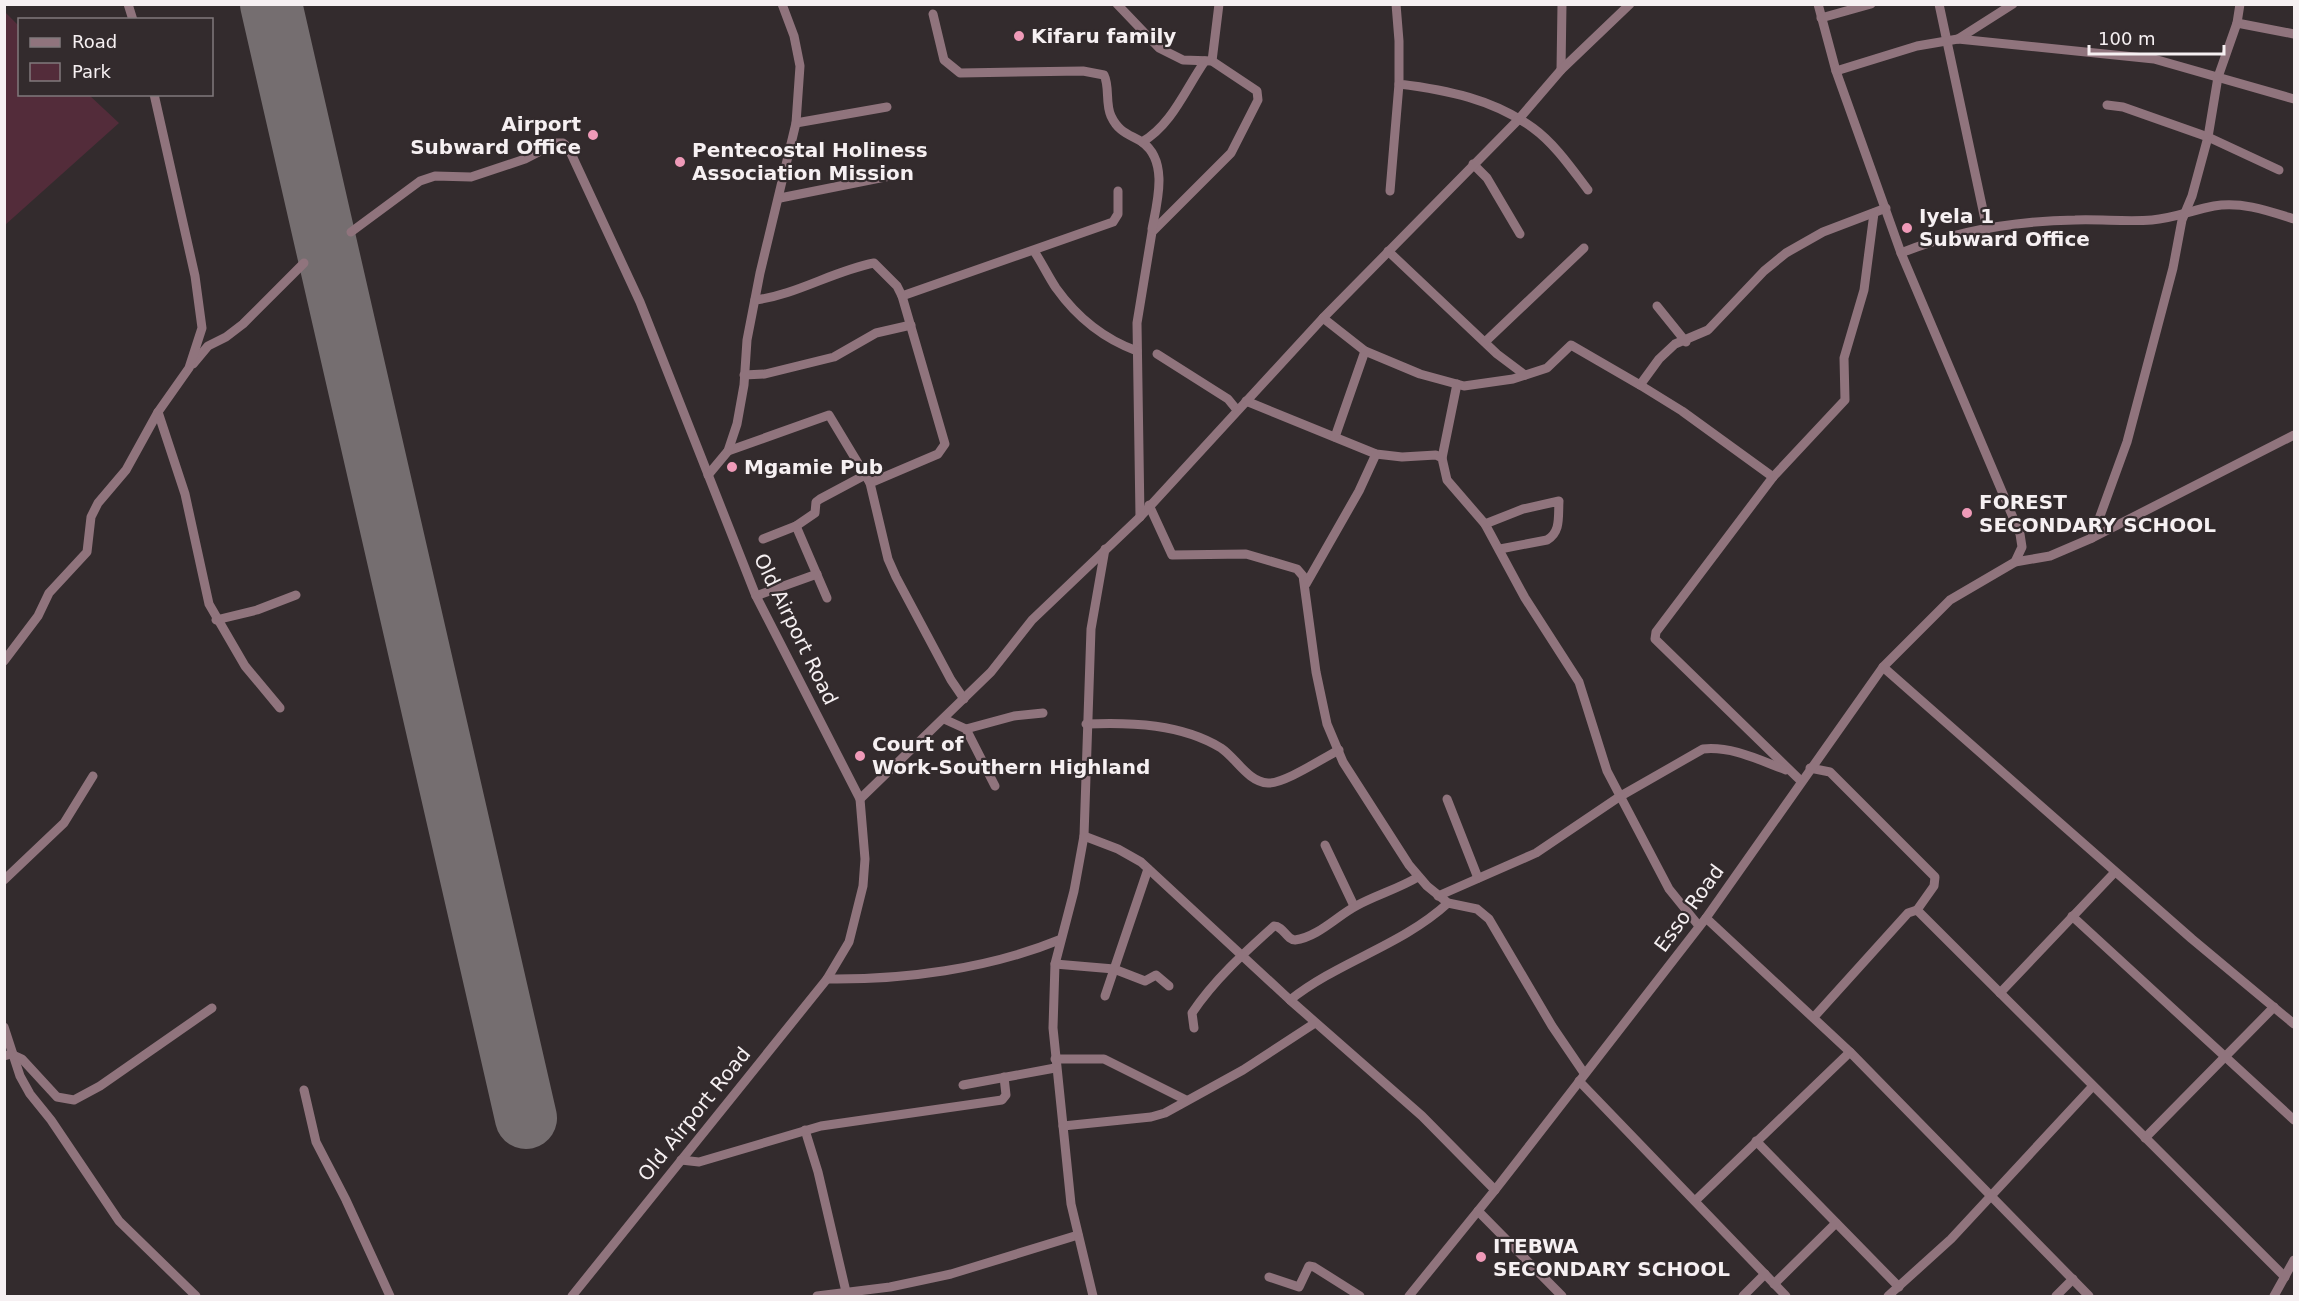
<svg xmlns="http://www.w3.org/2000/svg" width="2299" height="1301" viewBox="0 0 2299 1301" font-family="'DejaVu Sans',sans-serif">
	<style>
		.green { fill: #532c3a }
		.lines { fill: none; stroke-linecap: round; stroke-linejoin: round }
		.runway { stroke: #756e70; stroke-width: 62 }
		.minor { stroke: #90747d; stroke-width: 9 }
		.poi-dot { fill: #ef9ab8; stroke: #332b2d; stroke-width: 2 }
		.labels { text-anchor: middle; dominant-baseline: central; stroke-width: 4.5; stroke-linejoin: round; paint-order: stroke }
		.poi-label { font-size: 20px; font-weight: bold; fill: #f6f0f2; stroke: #332b2d; text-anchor: start }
		.street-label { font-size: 20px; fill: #f6f0f2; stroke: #332b2d }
	</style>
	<rect width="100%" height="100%" fill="#332b2d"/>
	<path class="green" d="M4 11 19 26 20 94 89 95 119 123 5 225Z"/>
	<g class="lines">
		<path class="runway" d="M271 4 526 1118"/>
		<g class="minor">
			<path d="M128 4 133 20"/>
			<path d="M1117 4 1159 48 1183 60 1212 61 1257 91 1258 100 1231 153 1152 232 1137 323 1140 517"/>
			<path d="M1396 4 1399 41V84C1447 90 1493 99 1533 128 1555 144 1572 169 1588 190"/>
			<path d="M1818 4 1836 71 1901 253 2020 534 2022 547 2015 562"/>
			<path d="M1939 4 1987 229"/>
			<path d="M933 14 944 60 960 73 1083 71 1104 75C1110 87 1105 103 1111 116 1119 133 1129 134 1142 142 1169 161 1157 203 1152 229"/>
			<path d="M1821 18 1871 4"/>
			<path d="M2237 23 2294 34"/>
			<path d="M1958 39 2013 4"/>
			<path d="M1212 61 1219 4"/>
			<path d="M1561 70 1562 4"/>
			<path d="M1836 71 1917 46 1958 39 2154 59 2294 99"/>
			<path d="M2107 105 2123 107 2208 137 2279 170"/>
			<path d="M796 123 887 107"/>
			<path d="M1142 142C1172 125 1186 88 1205 61"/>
			<path d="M1473 164 1487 178 1520 234"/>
			<path d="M1390 191 1399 84"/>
			<path d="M780 198 895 175"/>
			<path d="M351 232 420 181 435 176 471 177 525 159 556 143H563L568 147 640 302 756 596 860 799 865 859 863 886 849 942 827 979 572 1296"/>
			<path d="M1034 251C1042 263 1048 276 1056 288 1076 316 1104 339 1137 351"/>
			<path d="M1388 251 1497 354 1525 375"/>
			<path d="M1901 253C1956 231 2016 221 2075 220 2100 219 2127 222 2152 220 2174 218 2193 210 2214 206 2241 201 2269 211 2294 219"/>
			<path d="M902 296 1113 222 1118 214V191"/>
			<path d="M755 300C796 295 833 271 874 263L897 286 902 296 945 444 938 454 870 483 888 559 896 577 951 680 964 699"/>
			<path d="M1657 306 1686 342"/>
			<path d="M1323 318 1365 351 1420 374 1464 386 1513 379 1547 368 1571 345 1640 385 1659 359 1675 344 1708 330 1764 271 1786 253 1823 232 1886 208"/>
			<path d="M1485 342 1584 248"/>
			<path d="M1157 354 1228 399 1237 410"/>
			<path d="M193 364 208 346 226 337 243 324 304 263"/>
			<path d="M744 375 765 374 834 357 876 333 911 325"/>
			<path d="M1640 385 1682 411 1773 477"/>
			<path d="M1246 401 1376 454 1402 457 1436 455 1442 458 1447 480 1485 524 1525 598 1579 682 1607 771 1669 889 1699 926"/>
			<path d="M158 412 185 494 209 604 245 666 280 708"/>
			<path d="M1335 437 1365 351"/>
			<path d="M728 451 829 415 870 483"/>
			<path d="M1442 458 1457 384"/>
			<path d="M708 475 728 451 737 424 744 385 747 340 760 273 796 123 800 66 794 36 782 4"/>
			<path d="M1149 505 1172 555 1246 554 1297 569 1303 576 1316 672 1327 724 1343 762 1409 865 1427 886 1448 903 1477 909 1489 919 1552 1026 1584 1073"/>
			<path d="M1485 524 1523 509 1559 501C1558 517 1561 532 1547 540L1500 549"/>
			<path d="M796 526 827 598"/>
			<path d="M2092 538 2127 442 2173 268 2182 220 2192 196 2208 137 2218 77 2237 23 2240 4"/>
			<path d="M763 539 796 526 815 513 816 502 820 499 865 475"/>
			<path d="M1306 584 1359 491 1376 454"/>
			<path d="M756 596 817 574"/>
			<path d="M216 620 257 610 296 595"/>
			<path d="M4 661 38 616 49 593 87 552 91 517 98 503 126 470 158 412 189 368 202 328 195 276 154 94"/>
			<path d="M1883 667 2192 939 2294 1024"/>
			<path d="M944 719 966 729 995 786"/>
			<path d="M1086 724C1131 722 1182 724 1221 748 1236 758 1248 782 1268 783 1284 784 1323 758 1339 750"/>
			<path d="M966 729 1014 716 1043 713"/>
			<path d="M1810 768 1830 772 1935 877 1934 886 1917 910"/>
			<path d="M1801 781 1655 639 1656 632 1773 477 1845 400 1844 358 1864 290 1874 213"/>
			<path d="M860 799 991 672 1032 620 1140 517 1323 318 1518 120 1561 70 1630 4"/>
			<path d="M1447 799 1478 878"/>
			<path d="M1084 836 1118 849 1141 862 1290 1000 1422 1116 1495 1190"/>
			<path d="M1325 845 1354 906"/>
			<path d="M4 880 64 823 93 776"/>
			<path d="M1438 896 1536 853 1619 797 1703 749C1732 746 1759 760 1786 770"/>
			<path d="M2072 916 2294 1120"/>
			<path d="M1706 918 1850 1052 2089 1296"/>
			<path d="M1055 964 1114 969 1145 981 1156 975 1169 986"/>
			<path d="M827 979C903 980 988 969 1059 940"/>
			<path d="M2000 993 2115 872"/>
			<path d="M1105 996 1148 869"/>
			<path d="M1290 1000C1339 961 1401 946 1448 903"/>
			<path d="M1814 1017 1908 913 1917 910 2285 1277"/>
			<path d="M4 1027 20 1076 30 1094 51 1120 119 1221 196 1296"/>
			<path d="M1194 1028 1192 1013C1214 980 1245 952 1274 926 1283 926 1287 940 1295 940 1318 937 1337 916 1356 906 1376 895 1398 889 1418 877"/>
			<path d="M4 1056 11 1054 22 1059 57 1097 74 1100 100 1086 212 1008"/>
			<path d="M1055 1059H1104L1186 1100"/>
			<path d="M1579 1081 1786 1296"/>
			<path d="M963 1085 1055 1068"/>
			<path d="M304 1090 316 1142 346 1200 390 1296"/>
			<path d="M1063 1126 1151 1117 1165 1113 1243 1070 1315 1023"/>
			<path d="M805 1130 818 1172 847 1296"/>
			<path d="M2145 1138 2274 1007"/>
			<path d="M1756 1141 1899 1287"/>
			<path d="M681 1160 699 1162 821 1126 1002 1100 1006 1095 1004 1077"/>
			<path d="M1695 1201 1850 1052"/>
			<path d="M1478 1211 1562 1296"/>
			<path d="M1269 1277 1299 1287 1309 1266 1314 1267 1360 1296"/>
			<path d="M1774 1284 1836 1223"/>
			<path d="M817 1296 890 1287 951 1274 1078 1235"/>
			<path d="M1093 1296 1071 1204 1053 1028 1055 964 1074 891 1084 836 1091 629 1105 549"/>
			<path d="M1409 1296 1495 1190 1706 918 1883 667 1950 600 2015 562 2050 556 2092 538 2294 435"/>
			<path d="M1743 1296 1765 1274"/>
			<path d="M1888 1296 1951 1239 2092 1087"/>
			<path d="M2056 1296 2073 1279"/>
			<path d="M2274 1296 2294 1260"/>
		</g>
	</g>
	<g class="poi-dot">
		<circle cx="1019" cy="36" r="6"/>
		<circle cx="593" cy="135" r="6"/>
		<circle cx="680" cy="162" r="6"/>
		<circle cx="1907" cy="228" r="6"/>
		<circle cx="732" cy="467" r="6"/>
		<circle cx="1967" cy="513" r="6"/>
		<circle cx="860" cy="756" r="6"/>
		<circle cx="1481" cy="1257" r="6"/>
	</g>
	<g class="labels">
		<g class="poi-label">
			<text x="1031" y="36">Kifaru family</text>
			<text x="581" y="124" text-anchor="end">Airport<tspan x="581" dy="23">Subward Office</tspan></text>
			<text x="692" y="150">Pentecostal Holiness<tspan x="692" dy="23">Association Mission</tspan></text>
			<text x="1919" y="216">Iyela 1<tspan x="1919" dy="23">Subward Office</tspan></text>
			<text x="744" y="467">Mgamie Pub</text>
			<text x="1979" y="502">FOREST<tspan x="1979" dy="23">SECONDARY SCHOOL</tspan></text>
			<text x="872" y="744">Court of<tspan x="872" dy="23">Work-Southern Highland</tspan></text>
			<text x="1493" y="1246">ITEBWA<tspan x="1493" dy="23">SECONDARY SCHOOL</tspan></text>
		</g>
		<g class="street-label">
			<text transform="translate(796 629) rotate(64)">Old Airport Road</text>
			<text transform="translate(1689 908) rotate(-54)">Esso Road</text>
			<text transform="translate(694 1114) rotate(-51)">Old Airport Road</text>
		</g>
	</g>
	<rect width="2299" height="1301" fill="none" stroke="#f6f0f2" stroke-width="12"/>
	<rect x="18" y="18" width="195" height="78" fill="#332b2d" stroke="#817a7c" stroke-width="1.5"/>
	<rect x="30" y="38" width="30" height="9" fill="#90747d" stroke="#817a7c" stroke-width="1.5"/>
	<text x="72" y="48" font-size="18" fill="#f6f0f2">Road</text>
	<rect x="30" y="63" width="30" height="18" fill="#532c3a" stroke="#817a7c" stroke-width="1.5"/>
	<text x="72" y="78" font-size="18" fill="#f6f0f2">Park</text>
	<path d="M2089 45v9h135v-9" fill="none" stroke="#f6f0f2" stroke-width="3"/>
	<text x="2098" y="45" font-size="18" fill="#f6f0f2" stroke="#332b2d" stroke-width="4.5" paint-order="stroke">100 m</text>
</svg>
